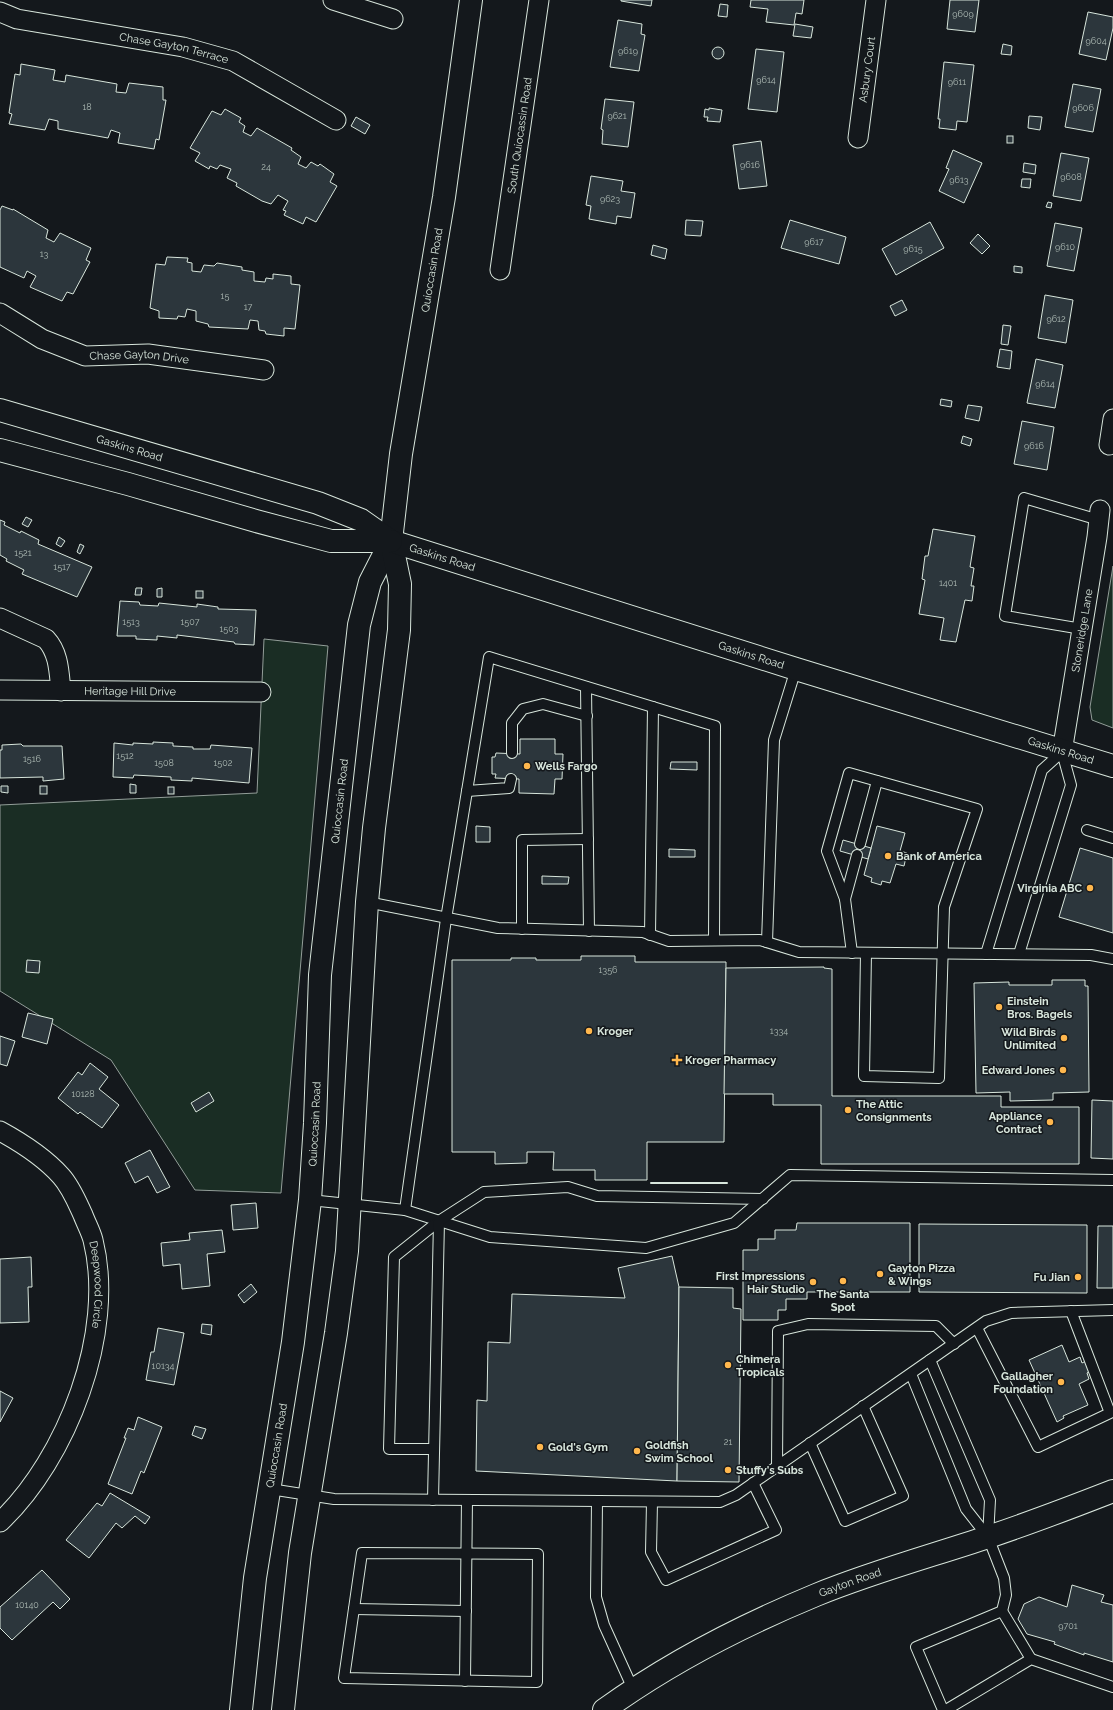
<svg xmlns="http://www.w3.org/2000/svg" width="1113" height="1710" viewBox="0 0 1113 1710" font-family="Raleway,sans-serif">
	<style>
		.green { fill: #1a2d24; stroke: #939e99 }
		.building { fill: #2c363c; stroke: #d8e6dc }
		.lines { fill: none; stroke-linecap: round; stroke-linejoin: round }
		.lane-casing { stroke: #d8e6dc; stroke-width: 12 }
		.street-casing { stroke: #d8e6dc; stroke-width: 21 }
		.secondary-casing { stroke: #d8e6dc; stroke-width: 24 }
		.primary-casing { stroke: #d8e6dc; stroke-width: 24 }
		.lane { stroke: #14181c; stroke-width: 10 }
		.street { stroke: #14181c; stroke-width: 19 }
		.secondary { stroke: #14181c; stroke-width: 22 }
		.primary { stroke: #14181c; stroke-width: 22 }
		.wall { stroke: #d8e6dc; stroke-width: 2 }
		.poi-dot { fill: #ffb74d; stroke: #14181c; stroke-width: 1.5 }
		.labels { text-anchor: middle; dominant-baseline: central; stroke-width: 3; stroke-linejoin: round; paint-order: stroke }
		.number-label { font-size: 9px; fill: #adbab4 }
		.street-label { font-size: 11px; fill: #d8e6dc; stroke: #14181c }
		.poi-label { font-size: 11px; font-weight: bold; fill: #d8e6dc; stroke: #14181c; text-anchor: start }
	</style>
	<rect width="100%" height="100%" fill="#14181c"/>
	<g class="green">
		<path d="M1113 566V728L1092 720 1090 707Z"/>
		<path d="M264 639 328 646 281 1193 195 1190 111 1060 0 991V805L257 793Z"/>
	</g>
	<g class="building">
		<path d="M621 0H652L651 6 621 1Z"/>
		<path d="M751 0H804L802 14 796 13 794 25 766 22 768 9 750 7Z"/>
		<path d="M950 0H979L975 32 947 29Z"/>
		<path d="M720 4 728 5 727 17 718 16Z"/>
		<path d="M1088 12 1113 17V28L1106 60 1079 54Z"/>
		<path d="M618 20 642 24 641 34 645 35 639 71 610 67Z"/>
		<path d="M795 24 813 27 811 38 793 36Z"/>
		<path d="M1003 44 1012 46 1011 55 1001 54Z"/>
		<circle cx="718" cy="53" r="6"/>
		<path d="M756 49 784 52 777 112 748 109Z"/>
		<path d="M944 62 974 65 967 122 957 121 956 130 939 128 940 119H938Z"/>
		<path d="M21 64 55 70 53 80 65 82 66 75 117 84 116 92 126 93 129 83 163 87V100H166L159 140 156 139 154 149 118 143 120 133 111 130 108 138 58 129V121L49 119 45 130 9 124 12 114 9 113 15 74 20 75Z"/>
		<path d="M1073 84 1101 89 1093 132 1065 127Z"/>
		<path d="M605 99 634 102 628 147 602 144 603 130 601 129Z"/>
		<path d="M709 108 722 110 720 122 707 121 708 117H704L705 109 709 110Z"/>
		<path d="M225 109 241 118 239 122 245 126 243 132 251 136 257 128 292 148 291 150 301 157 298 164 306 168 311 162 318 166 320 164 334 174 330 182 337 186 316 222 306 217 303 224 284 215 286 211 283 210 288 201 278 195 271 204 262 201 236 186 237 183 227 178 231 169 220 165 217 169 210 166 209 169 195 161 200 153 190 148 212 111 221 115Z"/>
		<path d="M1029 116 1042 117 1040 130 1028 128Z"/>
		<path d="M356 117 370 125 365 134 351 126Z"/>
		<rect x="1007" y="136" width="6" height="7"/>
		<path d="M761 141 767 186 739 189 733 145Z"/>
		<path d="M953 150 982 163 964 203 939 191 949 169 946 168Z"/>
		<path d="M1061 153 1089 158 1081 201 1053 196Z"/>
		<path d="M1024 163 1036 165 1035 174 1023 172Z"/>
		<path d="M591 176 623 181 621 191 635 193 631 218 617 216 616 224 589 219 591 206 586 205Z"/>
		<path d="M1022 179H1031L1030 188 1021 187Z"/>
		<path d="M1048 202 1052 203 1051 208 1046 207Z"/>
		<path d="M2 206 13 210V209L48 230 46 238 54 242 60 233 91 248 86 260 90 262 73 294 67 292 62 301 30 287 36 276 27 271 24 278 0 267V210Z"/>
		<path d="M686 220 703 221 701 236 685 235Z"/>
		<path d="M790 220 846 237 839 264 781 248Z"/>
		<path d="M930 222 944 248 896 275 882 249Z"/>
		<path d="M1055 223 1082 228 1074 271 1047 266Z"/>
		<path d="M978 234 990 246 982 254 970 243Z"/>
		<path d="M653 245 667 249 665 259 651 255Z"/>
		<path d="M167 257 188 258 187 262 192 263V271L201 272 204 265 214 266 217 263 242 267V270L254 272V281L265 282 266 278 273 279V274L291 276V284L300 285 295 329 284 328V336L266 334 265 331 259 330 258 321 250 320 248 329 209 327 208 324 196 321V311L187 309 185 317 178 316 177 319 159 318V311L150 308 156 264 165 265Z"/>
		<path d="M1014 266 1022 267V273L1014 272Z"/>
		<path d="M1045 295 1073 300 1066 343 1038 338Z"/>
		<path d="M902 300 907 310 895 316 890 306Z"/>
		<path d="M1003 325 1011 326 1008 345 1001 344Z"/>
		<path d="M1000 349 1012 351 1010 369 997 367Z"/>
		<path d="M1036 359 1063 365 1055 408 1027 403Z"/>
		<path d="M941 399 952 401 951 407 940 405Z"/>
		<path d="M968 405 982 407 979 421 965 418Z"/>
		<path d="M1022 421 1054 427 1047 470 1014 464Z"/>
		<path d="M963 436 972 439 970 446 961 443Z"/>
		<path d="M26 517 32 520 28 527 22 524Z"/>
		<path d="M0 520 5 522 4 525 20 533 21 531 39 540 38 544 92 567 77 597 22 574 24 570 6 561 7 559 0 555Z"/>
		<path d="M933 529 975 536 970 567 974 568 971 586H974L972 601 965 600 956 642 940 640 944 618 919 614 925 580 922 579 925 556H928Z"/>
		<path d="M59 537 65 541 61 547 56 544Z"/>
		<path d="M80 544 84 546 80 554 77 552Z"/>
		<path d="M136 588H142L141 595H135Z"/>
		<path d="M162 588V597H157V589Z"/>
		<rect x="196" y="591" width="7" height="7"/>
		<path d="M120 601 139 602 140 605 158 606 159 603 197 607V604L218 607V609L256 610 254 645 235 644 234 642 177 635V638L157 636V640L136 639V636H117Z"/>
		<path d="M520 739H555V754H563L562 779H555L554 794 519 793V779L495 778 496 774H492V757H495L496 753 520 754Z"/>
		<path d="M153 742 173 743V746L193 747V749H210L211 745 252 748 249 783 192 778V781L171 780V777L134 775 133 778 113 777 114 743 133 745V743L153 744Z"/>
		<path d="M21 744 23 746H62L64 779 43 781V777L0 778V750H2V745Z"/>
		<path d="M671 762H697V770L670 769Z"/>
		<path d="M130 784 136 785V793H130Z"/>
		<path d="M1 786H8V793L1 792Z"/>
		<rect x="40" y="786" width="7" height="8"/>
		<rect x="168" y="787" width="6" height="7"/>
		<path d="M476 826 490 827V842H476Z"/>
		<path d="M877 826 905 833 900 851 907 853 904 866 896 864 890 883 882 881 881 885 871 882 872 878 864 875Z"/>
		<path d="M843 840 871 848 868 859 840 851Z"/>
		<path d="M1080 848 1113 858V933L1059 917Z"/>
		<path d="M669 849 695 850V857H669Z"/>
		<path d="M542 876 569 877 568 884H542Z"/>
		<path d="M581 956H635V962H726L724 1142H647V1180H595V1170H553L554 1152H527V1163L495 1164V1152H452V960H511V958H536V960H581Z"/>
		<path d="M27 960 40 961 39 973 26 972Z"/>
		<path d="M824 967V968L832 969V1096H1001V1107H1079V1164H821V1105H773V1094H724L726 968Z"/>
		<path d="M1052 980H1085V986H1088L1089 1092 1053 1093V1100L1010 1101V1092L976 1093 974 983 1009 982V985H1052Z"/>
		<path d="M28 1013 53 1019 47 1044 22 1037Z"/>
		<path d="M0 1036 15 1041 7 1066 0 1064Z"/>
		<path d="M90 1063 108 1077 99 1089 119 1105 102 1128 80 1112 78 1114 58 1098 78 1072 82 1075Z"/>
		<path d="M209 1092 214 1101 196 1112 191 1103Z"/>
		<path d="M1092 1100 1113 1101V1159L1091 1158Z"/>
		<path d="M150 1150 170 1187 157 1193 148 1176 135 1183 125 1163Z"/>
		<path d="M256 1203 258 1228 233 1230 231 1205Z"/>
		<path d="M797 1223H910V1292H807V1299H786V1310H778V1320H743V1250H758V1239H775V1230H796Z"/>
		<path d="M919 1224 1087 1225V1293L919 1292Z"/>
		<path d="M1098 1226H1113V1288H1097Z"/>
		<path d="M222 1230 225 1252 207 1254 210 1286 182 1289 180 1264 163 1266 161 1243 190 1240 189 1233Z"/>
		<path d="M672 1256 679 1287 677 1481 476 1471 477 1400 487 1401 488 1342 510 1343 512 1294 625 1298 618 1268Z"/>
		<path d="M31 1257 32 1287H28L29 1322 0 1323V1259Z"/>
		<path d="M251 1284 257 1292 244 1303 238 1295Z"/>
		<path d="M679 1287 733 1288V1308L741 1309 739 1482 677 1481Z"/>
		<path d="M202 1324 212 1325 211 1335 201 1333Z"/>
		<path d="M158 1328 184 1333 174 1385 146 1380 151 1352H154Z"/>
		<path d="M1062 1345 1069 1362 1080 1357 1082 1363 1086 1361 1090 1371 1087 1373 1089 1379 1079 1384 1088 1405 1063 1416 1064 1418 1057 1422 1029 1360Z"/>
		<path d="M0 1391 13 1398 0 1422Z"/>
		<path d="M138 1417 162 1427 144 1473 141 1471 132 1494 108 1484 126 1438H124L128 1428 134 1430Z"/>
		<path d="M195 1426 206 1429 202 1439 192 1435Z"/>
		<path d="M110 1493 150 1517 145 1524 135 1516 122 1528 116 1523 89 1558 66 1540 97 1503 102 1506Z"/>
		<path d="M42 1570 70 1599 60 1609 53 1602 12 1640 0 1628V1607Z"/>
		<path d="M1072 1585 1104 1595 1101 1602 1113 1605V1662L1084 1653V1655L1054 1644 1055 1642 1027 1634 1018 1619 1024 1604 1039 1597 1067 1607Z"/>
	</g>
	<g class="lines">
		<g class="lane-casing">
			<g id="lane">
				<path d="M1082 629 1005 616 1024 498 1099 520"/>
				<path d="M586 687 589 931"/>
				<path d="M512 753V723L523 709 543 704 587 716"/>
				<path d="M467 791 509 788 511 779"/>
				<path d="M1087 830 1113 838"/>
				<path d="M860 844 877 781"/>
				<path d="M845 899 857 855"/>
				<path d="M367 902 498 928 643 932 669 941 760 940 799 952 1091 955 1113 959"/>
				<path d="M522 929V840L588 839"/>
				<path d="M650 935 653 707"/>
				<path d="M767 942 774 740 796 669"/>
				<path d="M852 953 845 899 827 851 849 773 977 809 944 907 939 1078 864 1076 866 953"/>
				<path d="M986 954 1042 770 1062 752 1071 785 1019 954"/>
				<path d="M310 1200 405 1210 446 919 489 657 715 726 714 940"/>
				<path d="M405 1210 490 1237 646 1248 734 1223 790 1175 1113 1180"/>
				<path d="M977 1328 1038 1447 1110 1413 1071 1311"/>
				<path d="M930 1360 990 1500 988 1537"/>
				<path d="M911 1374 966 1509 988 1537 1004 1578 1006 1595 1002 1611 916 1647 943 1710"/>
				<path d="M810 1443 845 1521 903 1496 863 1406"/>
				<path d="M434 1449H389L394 1257 439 1221"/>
				<path d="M777 1466 778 1331 808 1324 936 1326 954 1344"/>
				<path d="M270 1489 334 1499 720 1502 736 1495 986 1321 1011 1313 1113 1310"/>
				<path d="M433 1500 439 1221 484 1192 568 1187 597 1196 763 1199"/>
				<path d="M597 1502 596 1597 604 1625 633 1689"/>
				<path d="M652 1502 651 1552 666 1580 776 1530 753 1483"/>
				<path d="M362 1553 538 1554 537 1682 344 1678Z"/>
				<path d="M354 1609 466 1611"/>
				<path d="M1002 1611 1031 1659"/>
				<path d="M465 1681 467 1500"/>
				<path d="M946 1710 1031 1659 1113 1687"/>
			</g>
		</g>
		<g class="street-casing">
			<g id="street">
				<path d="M333 0 393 19"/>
				<path id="s1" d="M0 12 17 19 183 47 233 61 336 120"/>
				<path id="s2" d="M858 138 876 0"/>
				<path id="s3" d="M500 270 539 0"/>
				<path id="s4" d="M0 313 42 339 85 356 148 354 264 370"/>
				<path d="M1109 445 1113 419"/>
				<path d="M0 618 46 639C59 653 59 672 61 691"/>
				<path id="s5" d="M0 690 261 692"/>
				<path id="s6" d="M1062 752 1097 537 1100 510"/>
				<path id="s7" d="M0 1131C22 1143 44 1157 61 1176 71 1187 77 1202 83 1215 86 1223 91 1232 93 1240 116 1332 67 1459 0 1522"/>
			</g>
		</g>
		<g class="secondary-casing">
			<g id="secondary">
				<path id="s8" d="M241 1710 255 1578 293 1342 310 1200 315 1123 320 975 359 625 370 582 391 541"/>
				<path id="s9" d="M283 1710 300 1553 336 1333 347 1251 367 902 374 828 399 630 400 584 391 541 401 454 444 197 471 0"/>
				<path id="s10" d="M604 1710C669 1663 741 1626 816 1595 872 1572 931 1556 988 1537 1030 1523 1072 1507 1113 1491"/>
			</g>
		</g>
		<g class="primary-casing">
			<g id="primary">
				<path id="s11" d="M0 410 318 503 361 520 391 541 796 669 1113 766"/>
				<path d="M0 450 128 484 256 521 331 541H391"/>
			</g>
		</g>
		<use href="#lane" class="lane"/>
		<use href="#street" class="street"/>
		<use href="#secondary" class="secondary"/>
		<use href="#primary" class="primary"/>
		<path class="wall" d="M651 1183H727"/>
	</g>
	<g class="poi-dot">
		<circle cx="527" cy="766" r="4"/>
		<circle cx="888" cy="856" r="4"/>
		<circle cx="1090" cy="888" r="4"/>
		<circle cx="999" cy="1007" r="4"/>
		<circle cx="589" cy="1031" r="4"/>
		<circle cx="1064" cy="1038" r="4"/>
		<path d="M675 1054h4v4h4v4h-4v4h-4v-4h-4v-4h4z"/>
		<circle cx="1063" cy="1070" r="4"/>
		<circle cx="848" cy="1110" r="4"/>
		<circle cx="1050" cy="1122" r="4"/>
		<circle cx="880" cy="1274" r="4"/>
		<circle cx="1078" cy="1277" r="4"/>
		<circle cx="843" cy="1281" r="4"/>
		<circle cx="813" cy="1282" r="4"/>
		<circle cx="728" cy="1365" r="4"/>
		<circle cx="1061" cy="1382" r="4"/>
		<circle cx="540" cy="1447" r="4"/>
		<circle cx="637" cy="1451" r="4"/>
		<circle cx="728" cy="1470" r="4"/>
	</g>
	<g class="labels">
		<g class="number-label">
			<text x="963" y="14">9609</text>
			<text x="1096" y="41">9604</text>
			<text x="628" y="51">9619</text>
			<text x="766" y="80">9614</text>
			<text x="957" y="82">9611</text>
			<text x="87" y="107">18</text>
			<text x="1083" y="108">9606</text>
			<text x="617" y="116">9621</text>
			<text x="750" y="165">9616</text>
			<text x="266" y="167">24</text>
			<text x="1071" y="177">9608</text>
			<text x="959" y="180">9613</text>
			<text x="610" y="199">9623</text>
			<text x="814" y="242">9617</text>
			<text x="1065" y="247">9610</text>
			<text x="913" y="249">9615</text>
			<text x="44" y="254">13</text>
			<text x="225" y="296">15</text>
			<text x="248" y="307">17</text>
			<text x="1056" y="319">9612</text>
			<text x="1045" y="384">9614</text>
			<text x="1034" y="446">9616</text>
			<text x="23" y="553">1521</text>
			<text x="62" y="567">1517</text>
			<text x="948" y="583">1401</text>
			<text x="131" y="622">1513</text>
			<text x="190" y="622">1507</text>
			<text x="229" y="629">1503</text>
			<text x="125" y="756">1512</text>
			<text x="32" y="759">1516</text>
			<text x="164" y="763">1508</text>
			<text x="223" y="763">1502</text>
			<text x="608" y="970">1356</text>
			<text x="779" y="1031">1334</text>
			<text x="83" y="1094">10128</text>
			<text x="163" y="1366">10134</text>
			<text x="728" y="1442">21</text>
			<text x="27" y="1605">10140</text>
			<text x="1068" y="1626">9701</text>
		</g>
		<g class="street-label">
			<text stroke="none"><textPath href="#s1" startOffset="178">Chase Gayton Terrace</textPath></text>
			<text stroke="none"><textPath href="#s2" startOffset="69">Asbury Court</textPath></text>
			<text stroke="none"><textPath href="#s3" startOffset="136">South Quiocassin Road</textPath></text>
			<text stroke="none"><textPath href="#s9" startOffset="1451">Quioccasin Road</textPath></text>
			<text stroke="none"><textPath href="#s4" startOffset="150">Chase Gayton Drive</textPath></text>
			<text stroke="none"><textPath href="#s11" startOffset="135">Gaskins Road</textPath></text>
			<text stroke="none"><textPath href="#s11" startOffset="468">Gaskins Road</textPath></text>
			<text stroke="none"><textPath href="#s6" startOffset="123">Stoneridge Lane</textPath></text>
			<text stroke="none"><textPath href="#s11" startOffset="792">Gaskins Road</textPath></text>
			<text stroke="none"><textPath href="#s5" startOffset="130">Heritage Hill Drive</textPath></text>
			<text stroke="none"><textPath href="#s11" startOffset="1116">Gaskins Road</textPath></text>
			<text stroke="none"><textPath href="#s8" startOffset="915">Quioccasin Road</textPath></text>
			<text stroke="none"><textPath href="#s8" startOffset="591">Quioccasin Road</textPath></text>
			<text stroke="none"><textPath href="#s7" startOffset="193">Deepwood Circle</textPath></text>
			<text stroke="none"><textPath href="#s8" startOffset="267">Quioccasin Road</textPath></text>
			<text stroke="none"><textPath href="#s10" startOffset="278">Gayton Road</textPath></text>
		</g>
		<g class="poi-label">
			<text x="535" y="766">Wells Fargo</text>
			<text x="896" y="856">Bank of America</text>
			<text x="1082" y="888" text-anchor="end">Virginia ABC</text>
			<text x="1007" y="1001">Einstein<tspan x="1007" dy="13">Bros. Bagels</tspan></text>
			<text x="597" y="1031">Kroger</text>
			<text x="1056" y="1032" text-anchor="end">Wild Birds<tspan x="1056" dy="13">Unlimited</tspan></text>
			<text x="685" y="1060">Kroger Pharmacy</text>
			<text x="1055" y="1070" text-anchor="end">Edward Jones</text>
			<text x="856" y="1104">The Attic<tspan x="856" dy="13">Consignments</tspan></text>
			<text x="1042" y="1116" text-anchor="end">Appliance<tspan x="1042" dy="13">Contract</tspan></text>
			<text x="888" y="1268">Gayton Pizza<tspan x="888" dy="13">&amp; Wings</tspan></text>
			<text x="805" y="1276" text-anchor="end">First Impressions<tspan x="805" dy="13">Hair Studio</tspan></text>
			<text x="1070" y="1277" text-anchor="end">Fu Jian</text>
			<text x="843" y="1294" text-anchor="middle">The Santa<tspan x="843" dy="13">Spot</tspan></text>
			<text x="736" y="1359">Chimera<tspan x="736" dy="13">Tropicals</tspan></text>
			<text x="1053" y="1376" text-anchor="end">Gallagher<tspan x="1053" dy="13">Foundation</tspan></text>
			<text x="645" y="1445">Goldfish<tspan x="645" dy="13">Swim School</tspan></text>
			<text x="548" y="1447">Gold's Gym</text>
			<text x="736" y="1470">Stuffy's Subs</text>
		</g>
	</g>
</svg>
